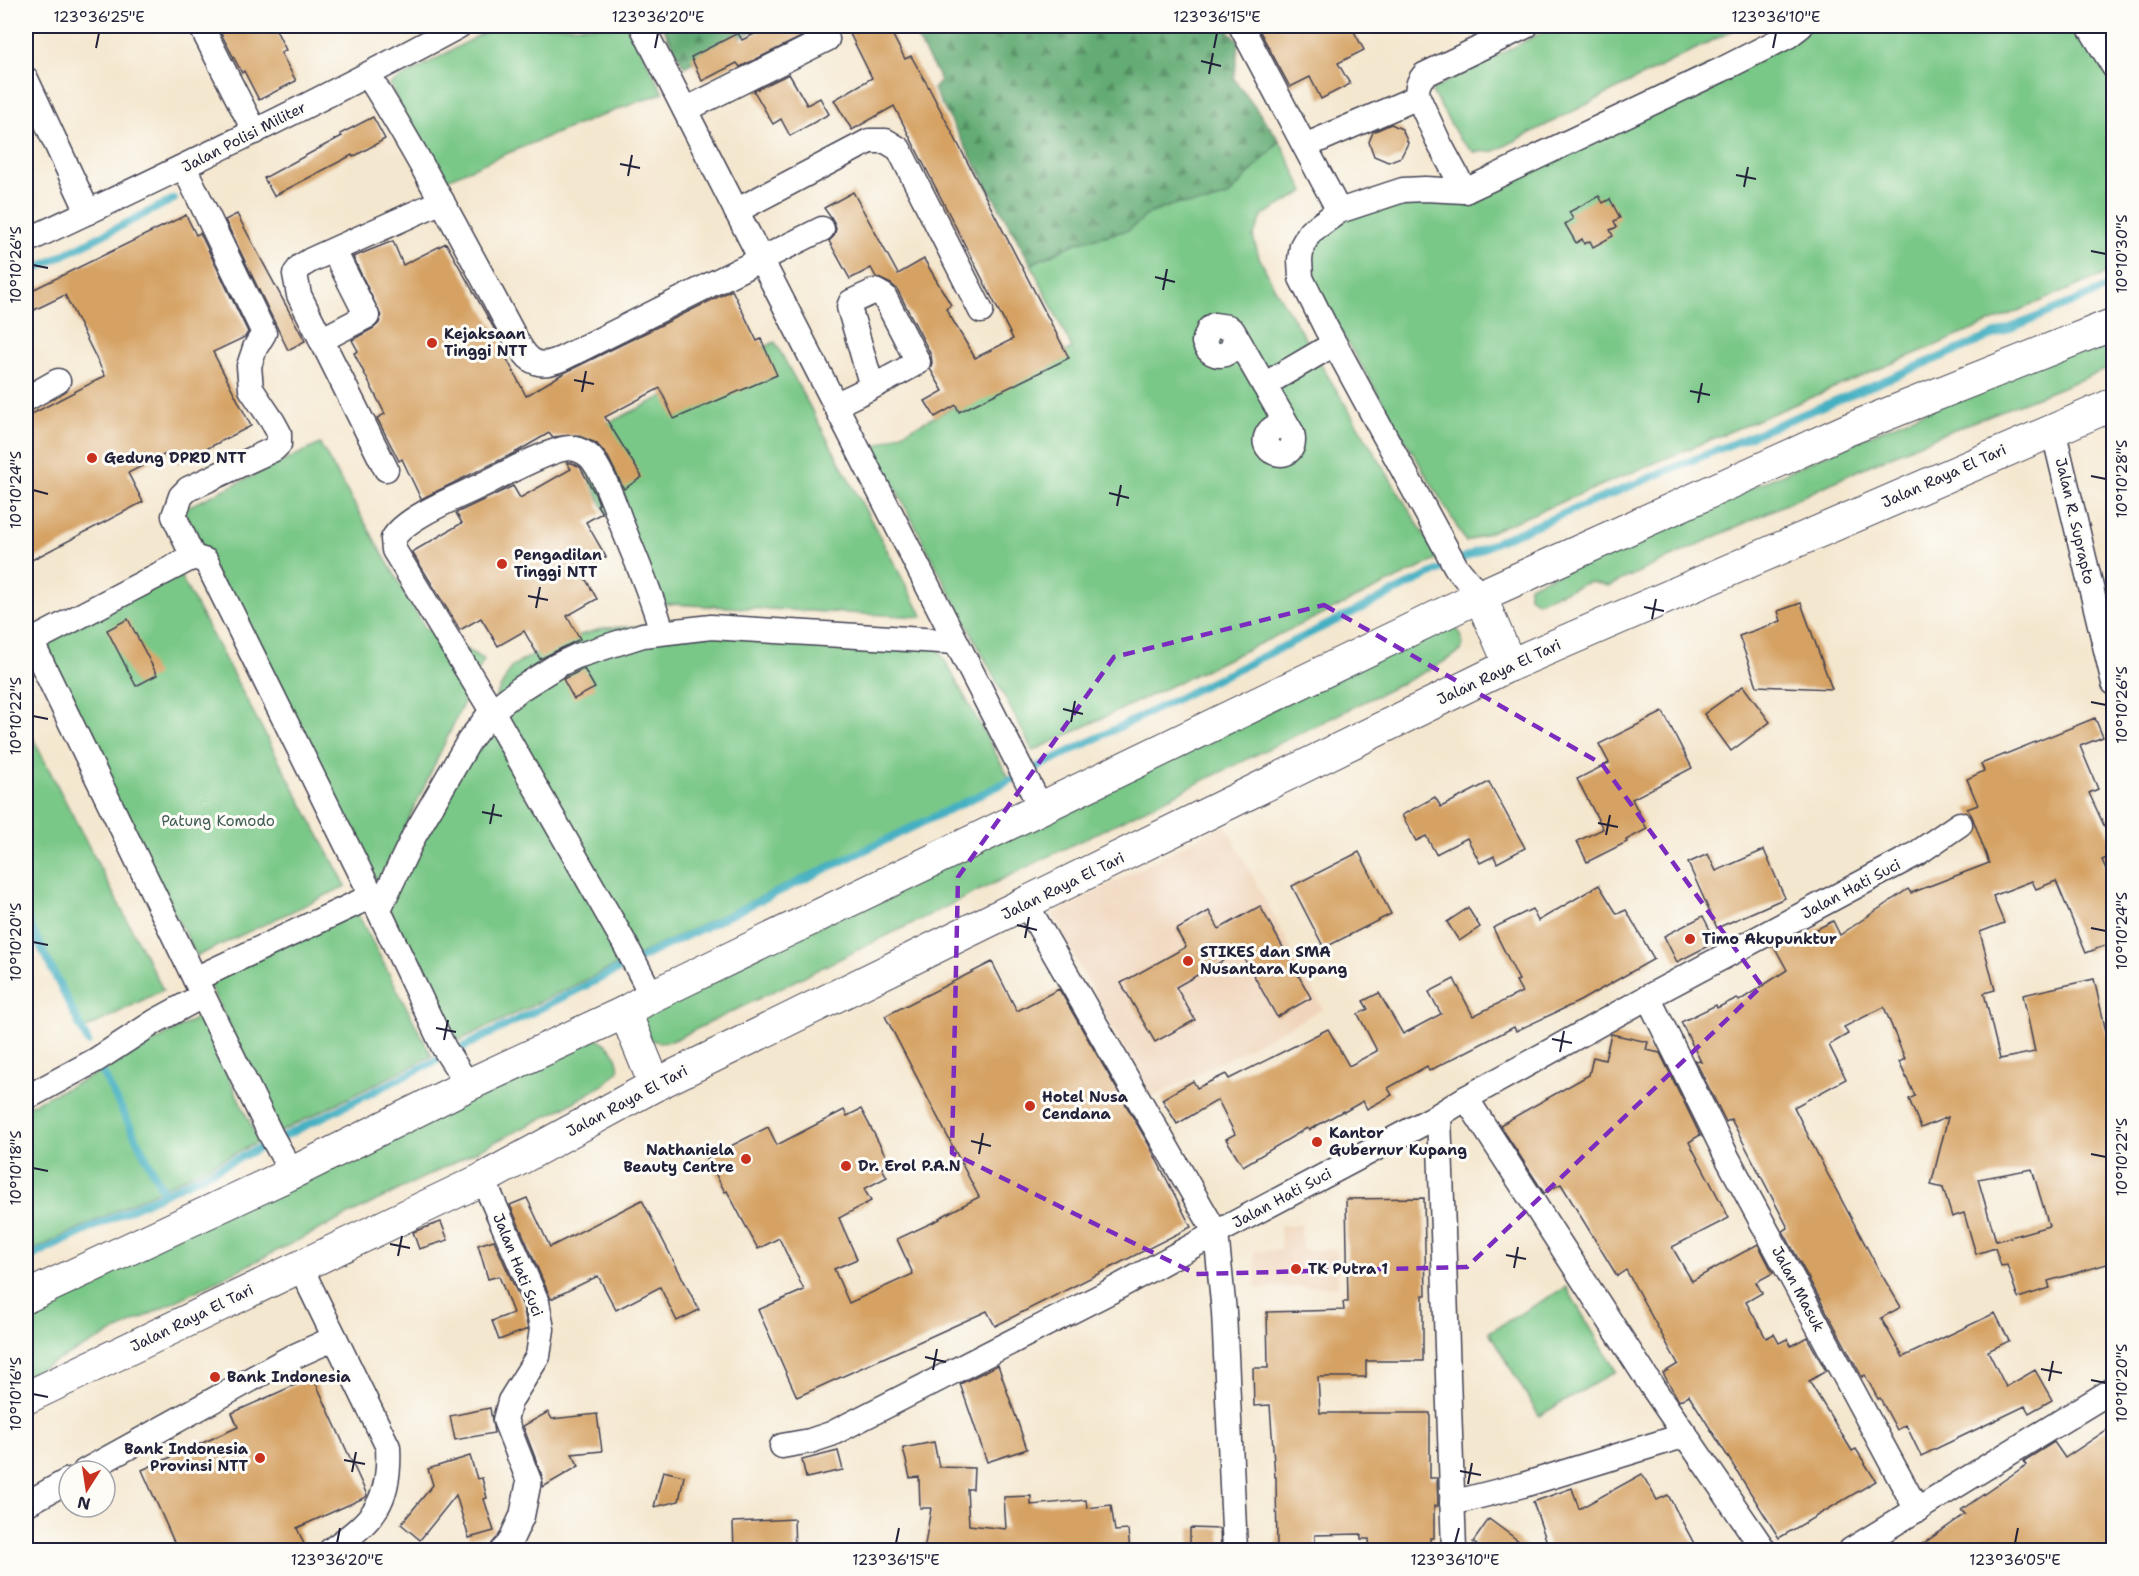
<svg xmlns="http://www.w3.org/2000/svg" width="2139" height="1576" viewBox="0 0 2139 1576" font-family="'Shantell Sans',sans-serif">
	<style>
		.built { fill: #f0d5bc }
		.green { fill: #7ac888; stroke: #4e7562; stroke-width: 1.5 }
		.forest { fill: url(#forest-firs); stroke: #426758; stroke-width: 1.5 }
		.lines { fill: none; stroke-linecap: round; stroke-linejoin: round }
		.stream { stroke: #44b0c2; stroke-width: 8 }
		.building { fill: #d5a264; fill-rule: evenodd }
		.minor-casing { stroke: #424051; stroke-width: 27 }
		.major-casing { stroke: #424051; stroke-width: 34 }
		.minor { stroke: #fff; stroke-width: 24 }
		.major { stroke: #fff; stroke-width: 32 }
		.marked { fill: none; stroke: #7b2cbf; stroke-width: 4.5; stroke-dasharray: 12 8; stroke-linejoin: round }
		.ticks { fill: none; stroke: #22223b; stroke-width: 2 }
		.poi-dot { fill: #c8321e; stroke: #fdfcf7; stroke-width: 2 }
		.labels { text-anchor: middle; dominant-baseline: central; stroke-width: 6; stroke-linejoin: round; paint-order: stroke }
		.street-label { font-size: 15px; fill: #22223b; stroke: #fdfcf7 }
		.poi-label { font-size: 15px; font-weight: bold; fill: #22223b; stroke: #fdfcf7; text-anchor: start }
		.park-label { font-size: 15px; fill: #415c56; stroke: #fdfcf7 }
		.neatline { fill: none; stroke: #22223b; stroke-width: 2 }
		.ticks-label { font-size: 15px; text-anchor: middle; fill: #22223b }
	</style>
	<defs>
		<pattern id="forest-firs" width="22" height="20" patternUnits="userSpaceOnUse" patternTransform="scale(1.5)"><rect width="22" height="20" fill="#63ac74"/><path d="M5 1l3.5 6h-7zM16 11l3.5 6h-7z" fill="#518c60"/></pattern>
	</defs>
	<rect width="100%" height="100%" fill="#fdfcf7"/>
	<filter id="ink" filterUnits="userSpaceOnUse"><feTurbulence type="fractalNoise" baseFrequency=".0167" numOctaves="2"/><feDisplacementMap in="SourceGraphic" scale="12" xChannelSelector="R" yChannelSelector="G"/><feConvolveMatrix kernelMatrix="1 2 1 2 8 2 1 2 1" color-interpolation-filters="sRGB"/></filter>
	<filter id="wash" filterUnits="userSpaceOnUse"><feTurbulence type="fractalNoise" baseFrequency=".008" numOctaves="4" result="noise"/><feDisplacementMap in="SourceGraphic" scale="24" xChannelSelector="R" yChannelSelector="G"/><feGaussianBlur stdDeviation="1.35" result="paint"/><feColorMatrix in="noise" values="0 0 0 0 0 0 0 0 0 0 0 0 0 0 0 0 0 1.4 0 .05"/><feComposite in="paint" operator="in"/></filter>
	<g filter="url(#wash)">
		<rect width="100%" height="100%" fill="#f4e7cf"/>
		<g class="built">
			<path d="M1225 824 1323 1009 1150 1099 1052 914Z"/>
			<path d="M1301 1225 1302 1250 1337 1249 1338 1286 1256 1288 1254 1251 1281 1250 1280 1226Z"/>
		</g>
		<g class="green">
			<path d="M496 26H629L663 93C586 120 511 151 436 184L390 84Z"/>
			<path d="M1554 26H1599L1602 30 1612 26H1741L1495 151 1474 152 1460 140 1431 90Z"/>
			<path d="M1790 26H2085L2113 75V271L1466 542 1322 300 1306 255 1335 209 1452 195Z"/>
			<path d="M1280 141 1304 192 1263 215 1253 237 1259 257 1275 289 1439 559 1033 751 874 447 1072 348 1031 264 1078 242 1128 230 1148 214 1175 204 1207 203 1229 195Z"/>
			<path d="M2113 328V367L1942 434 1868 466 1609 586 1589 582 1537 602 1529 596V586Z"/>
			<path d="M775 342 923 617 650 603 571 441Z"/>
			<path d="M320 444 425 628 484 659 378 885 183 509Z"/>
			<path d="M180 575 346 886 197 956 32 648Z"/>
			<path d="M694 624 931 635 1009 778 458 1041 386 904 512 666 559 641 605 628Z"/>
			<path d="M1448 625C1462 630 1464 636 1461 651L1435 667 672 1041C659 1043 652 1043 643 1033L644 1010Z"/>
			<path d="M26 725 163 990 83 1030 26 918Z"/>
			<path d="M351 901 432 1056 280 1132 206 978Z"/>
			<path d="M200 1016 259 1142 26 1254V1107L102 1071Z"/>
			<path d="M597 1038C611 1046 617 1053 619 1070L605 1084 567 1106 26 1376V1306Z"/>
			<path d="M1566 1287 1616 1371 1539 1416 1489 1332Z"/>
		</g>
		<g class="forest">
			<path d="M662 26H790L753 31 684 67Z"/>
			<path d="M910 26H1224L1239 42 1234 79 1280 141 1229 195 1207 203 1175 204 1148 214 1129 230 1078 242 1031 264 933 89 941 81Z"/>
		</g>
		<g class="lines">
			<g class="stream">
				<path d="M26 274 174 199"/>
				<path d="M26 917 88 1042"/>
				<path d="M102 1071 164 1193"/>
				<path d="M26 1259 283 1137 657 950 1042 765 1498 541 2114 285"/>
			</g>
		</g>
		<g id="blocks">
			<g class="building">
				<path d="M217 26H274L286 50 281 53 296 81 259 100 244 71 242 73Z"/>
				<path d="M771 26H824L740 67 737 63 702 81 691 57 738 33 742 40Z"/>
				<path d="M830 26H888L905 59 911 56 928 86 1069 358 959 412 956 405 935 417 925 401 943 391 930 369 932 363 931 355 897 289 891 284 876 277 871 268 850 279 829 241 834 236 836 229 834 222 824 208 853 192 898 274 924 259 951 305 946 309 975 358 1013 339 894 106 852 130 834 100 872 78 846 26 837 30Z"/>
				<path d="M1257 26H1351L1364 50 1338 63 1350 84 1321 99 1310 77 1290 87Z"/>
				<path d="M789 74 807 105 820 98 829 114 790 136 781 119 773 124 754 91Z"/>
				<path d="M373 117 385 139 353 157 352 155 274 196 264 178 342 136 340 134Z"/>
				<path d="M1391 124 1402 129 1408 143 1401 157 1388 162 1374 156 1369 142 1373 132Z"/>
				<path d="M1599 196 1603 203 1610 199 1620 218 1614 221 1617 227 1610 230 1613 236 1593 247 1590 241 1584 244 1582 239 1576 243 1565 224 1573 219 1569 212Z"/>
				<path d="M237 214 305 341 288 350 225 220Z"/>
				<path d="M186 215 196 235 200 233 248 332 245 337 213 352 251 426 177 464 170 452 128 473 143 502 26 563V417L105 376 65 295 26 314V293Z"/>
				<path d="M393 241 403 265 446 243 510 357 507 359 526 396 564 373 732 290 757 341 761 339 777 375 674 419 660 388 605 417 642 477 624 489 608 457 596 443 576 435 552 437 549 433 518 451 421 499 402 459 399 461 377 418 385 414 354 353 358 351 352 340 374 328 379 323 381 316 353 257Z"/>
				<path d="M567 463H572L580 467 596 496 599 504 597 505 602 513 586 522 606 557 581 571 597 599 567 616 580 639 540 659 524 631 498 646 481 618 460 630 412 552 462 523 456 513 513 486 520 498 571 469Z"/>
				<path d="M1801 603 1832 689 1757 686 1739 636 1781 621 1778 611Z"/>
				<path d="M128 619 157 675 136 686 107 630Z"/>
				<path d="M584 669 595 688 574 699 563 679Z"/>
				<path d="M1743 686 1770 722 1731 751 1704 714Z"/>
				<path d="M1663 712 1692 768 1632 799 1647 829 1626 840 1627 842 1587 862 1577 841 1603 829 1577 779 1609 763 1599 744Z"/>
				<path d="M2095 718 2103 737 2080 746 2098 789 2089 793 2114 847V855L2102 860 2114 888V942L2086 953 2056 881 2036 889 2032 881 1993 896 2004 923 1980 932 1995 990 1984 993 2000 1059 2035 1052 2023 995 2094 979 2107 1036 2114 1035V1262L2048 1281 2050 1288 2018 1298 2007 1265 2001 1266 1995 1248 1976 1254 1964 1213 1952 1217 1943 1188 1931 1185 1948 1117 1921 1128 1909 1099 1915 1096 1899 1062 1905 1059 1884 1007 1844 1027 1848 1034 1829 1045 1846 1079 1794 1107 1825 1169 1880 1272 1901 1307 1881 1318 1903 1357 1995 1313 2009 1341 1988 1351 2006 1387 2035 1370 2052 1400 2029 1413 2025 1406 1921 1456 1906 1425 1897 1430 1880 1398 1878 1399 1865 1375 1862 1377 1783 1231 1788 1228 1731 1119 1726 1122 1695 1060 1701 1062 1681 1022 1716 1005 1717 1008 1737 998 1739 1001 1787 970 1774 946 1793 936 1795 940 1833 921 1840 935 1908 889 1911 893 1989 863 1972 816 1967 809 1978 805 1967 779 1984 771 1981 764ZM2032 1169 2049 1226 1996 1241 1978 1179Z"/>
				<path d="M1489 782 1525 848 1497 863 1494 856 1480 863 1467 838 1436 854 1426 836 1416 841 1402 815 1435 797 1441 807Z"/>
				<path d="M1764 850 1785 898 1717 928 1688 863 1708 854 1716 871Z"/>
				<path d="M1359 852 1391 914 1324 948 1292 886Z"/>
				<path d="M1599 885 1617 914 1626 910 1654 959 1580 1001 1516 1031 1514 1027 1429 1071 1427 1066 1388 1088 1392 1095 1367 1109 1363 1101 1344 1112 1343 1111 1309 1130 1307 1128 1243 1166 1226 1139 1235 1134 1218 1100 1177 1124 1162 1099 1193 1081 1197 1088 1226 1074 1229 1079 1328 1029 1349 1066 1377 1051 1358 1014 1368 1009 1363 1001 1379 993 1403 1034 1441 1014 1429 992 1454 979 1473 1016 1522 992 1516 981 1519 980 1493 928 1532 909 1538 921Z"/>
				<path d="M1260 906 1311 998 1277 1017 1240 951 1176 987 1195 1020 1155 1042 1121 983 1186 947 1176 930 1209 911 1219 929Z"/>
				<path d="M1468 908 1480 927 1459 941 1447 922Z"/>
				<path d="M1703 916 1716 942 1677 962 1664 936Z"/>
				<path d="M992 962 1017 1011 1059 989 1148 1143 1191 1227 995 1326 987 1311 797 1397 758 1310 804 1290 779 1238 758 1249 727 1191 725 1192 707 1158 768 1127 777 1145 844 1110 847 1116 861 1109 890 1164 882 1168 887 1177 864 1189 871 1201 839 1218 857 1259 834 1269 849 1303 913 1274 897 1239 940 1219 939 1218 979 1197 885 1016Z"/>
				<path d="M1611 1034 1648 1042 1646 1050 1660 1053 1700 1135 1689 1142 1729 1218 1672 1247 1692 1281 1758 1244 1773 1273 1756 1282 1762 1293 1746 1302 1766 1338 1774 1334 1779 1343 1787 1339 1791 1346 1807 1337 1826 1371 1809 1381 1852 1451 1856 1449 1876 1481 1779 1538 1689 1395 1679 1401 1663 1373 1678 1364 1626 1270 1617 1276 1561 1184 1544 1193 1500 1125 1589 1075 1593 1057 1605 1060Z"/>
				<path d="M527 1198 550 1247 642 1200 699 1310 677 1321 660 1287 616 1310 598 1276 551 1299 510 1205Z"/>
				<path d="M1424 1198 1426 1295H1423V1361H1366V1377H1318L1320 1413H1430V1478H1437L1438 1506H1434V1538H1430V1551H1370L1369 1539H1361V1534L1315 1535V1551H1277L1276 1477H1275L1270 1405 1254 1406 1253 1368H1268L1267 1312 1344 1310 1343 1302H1348L1346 1199Z"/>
				<path d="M441 1222 448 1240 419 1249 413 1232Z"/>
				<path d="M494 1240 523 1306 528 1329 499 1340 492 1321 513 1313 499 1276 488 1279 478 1245Z"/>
				<path d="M998 1365 1027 1449 987 1462 960 1384Z"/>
				<path d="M313 1377 367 1495 366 1497 297 1528 307 1551H178L142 1470 238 1427 232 1413Z"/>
				<path d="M490 1408 494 1433 455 1440 450 1416Z"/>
				<path d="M548 1412 552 1419 597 1414 602 1451 572 1454 579 1466 543 1487 542 1476 523 1426Z"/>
				<path d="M2114 1425V1551H1913L1965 1514 1961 1510 2026 1465 2024 1461 2054 1442 2065 1458Z"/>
				<path d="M934 1442 939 1467 974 1468 973 1489H967L969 1525 1006 1529 1004 1497 1031 1496V1505L1086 1500 1087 1508 1111 1505 1115 1531 1128 1530 1130 1551H924L931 1508H920L919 1477 910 1478 903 1448Z"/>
				<path d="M838 1451 843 1470 806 1478 802 1460Z"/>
				<path d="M470 1456 477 1479 482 1478 487 1498 484 1499 494 1531 469 1538 456 1495 420 1540 401 1524 433 1485 428 1469Z"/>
				<path d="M663 1471 684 1476 679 1501 654 1507Z"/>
				<path d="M1642 1474 1657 1500 1668 1495 1698 1551H1550L1533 1502 1572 1488 1579 1509Z"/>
				<path d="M794 1519 795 1551H734L733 1522Z"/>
				<path d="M1489 1519 1532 1551H1484L1473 1542Z"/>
				<path d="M1190 1528 1220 1529 1221 1551H1190Z"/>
			</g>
		</g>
	</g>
	<g filter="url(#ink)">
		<use href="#blocks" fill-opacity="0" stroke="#424051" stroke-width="1.5"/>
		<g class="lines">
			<g class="minor-casing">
				<g id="minor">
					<path d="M201 26 255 132"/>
					<path d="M642 26 1041 808"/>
					<path d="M1241 26 1339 211"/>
					<path d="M2089 26 2114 67"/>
					<path d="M368 75C423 162 470 254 519 345 530 364 540 368 561 359L822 229"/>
					<path d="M26 79 88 212"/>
					<path d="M685 110 827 39"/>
					<path d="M1305 146 1418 97"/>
					<path d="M184 167 264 333 255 348 249 366 251 389 273 422 279 433V444L274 449 188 489 181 496 174 516 193 557"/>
					<path d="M1465 191 1440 145 1418 97C1416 88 1418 82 1424 75L1526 26"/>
					<path d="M736 211 869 141H886L899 149 981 311"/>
					<path d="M26 241C172 173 317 103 459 26"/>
					<path d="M1233 331C1241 355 1212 365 1204 342L1209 329 1214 325 1228 327 1233 331 1264 385"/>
					<path d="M321 340 367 316 334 251"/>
					<path d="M26 399 58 381"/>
					<path d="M835 405C864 391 892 378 918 362L884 296 875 291 851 302 849 307 872 387"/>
					<path d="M2053 429 2114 683"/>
					<path d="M1292 433C1286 427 1274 423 1268 433 1255 455 1300 466 1292 433L1264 385 1334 344"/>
					<path d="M386 469 299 295 295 274 301 266 311 260 442 201"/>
					<path d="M1480 596 1456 567 1326 328 1301 278 1300 260 1302 246 1310 232 1339 211 1403 190 1425 189 1465 191 1721 70 1788 36 1801 26"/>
					<path d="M1026 904 1216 1233 1224 1312 1235 1550"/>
					<path d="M379 909 414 836 469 741 492 711 520 689 558 665 577 656 643 635 711 627 956 642"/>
					<path d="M195 979 33 645 34 640 193 557 206 561 372 896 444 1048 468 1085"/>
					<path d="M652 996 625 944 492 711 394 550 393 539C405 517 460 496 482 485 500 476 554 447 571 448 578 449 587 453 591 458 603 471 616 508 622 525 636 560 652 595 662 632"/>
					<path d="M1648 997 1728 1159 1917 1510"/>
					<path d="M26 1098 96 1060 156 1021 202 996"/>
					<path d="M1466 1098 1653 1388 1764 1550"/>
					<path d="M1439 1115 1454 1550"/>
					<path d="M292 1173 271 1135 195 979 372 896"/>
					<path d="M483 1179 537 1302 542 1329 538 1356 510 1401 505 1420 529 1481 522 1516 509 1544 503 1550"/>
					<path d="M300 1266 388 1447C391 1501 374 1520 331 1550"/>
					<path d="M782 1446 810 1441 831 1434 1111 1291 1216 1233 1439 1115 1466 1098 1648 997 1916 854 1960 824"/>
					<path d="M85 1471 286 1360 335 1338"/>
					<path d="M1452 1503 1523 1485 1686 1435"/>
					<path d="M26 1504 69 1480"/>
					<path d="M1851 1550 2114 1389"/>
				</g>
			</g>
			<g class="major-casing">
				<g id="major">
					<path d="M1480 596 1510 665"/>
					<path d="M625 1012 655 1085"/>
					<path d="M26 1297 292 1173 468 1085 625 1012 652 996 1480 596 1847 430 2114 324"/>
					<path d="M26 1398 483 1179 655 1085 1510 665 2114 404"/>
				</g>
			</g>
			<use href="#minor" class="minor"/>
			<use href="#major" class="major"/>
		</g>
	</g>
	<path class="marked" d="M1324 605 1602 764 1762 986 1467 1267 1196 1274 952 1153 958 877 1114 657Z"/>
	<path class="ticks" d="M96 48 99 33M655 48 658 33M1214 48 1217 33M1773 48 1776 33M1201 61 1221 66M1209 74 1213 53M620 164 640 168M1736 175 1756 179M628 176 632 155M1744 187 1748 167M2091 251 2106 254M33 265 48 268M1155 277 1175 282M1163 290 1167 269M574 380 594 384M1690 391 1710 395M582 392 586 371M1698 403 1702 383M2091 476 2106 479M33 490 48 494M1109 493 1129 498M1117 506 1121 485M528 596 548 600M1644 607 1664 611M536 608 540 587M1652 619 1656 599M2091 702 2106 705M1063 709 1083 714M33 716 48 719M1071 722 1075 701M482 812 502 816M1598 823 1618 827M490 824 494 804M1606 835 1610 815M1017 925 1037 930M2091 928 2106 931M1025 938 1029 917M33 942 48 945M436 1028 456 1032M1552 1039 1572 1043M444 1040 448 1020M1560 1052 1564 1031M971 1141 991 1146M979 1154 983 1133M2091 1154 2106 1157M33 1168 48 1171M390 1244 410 1248M1506 1255 1526 1259M398 1256 402 1236M1514 1268 1518 1247M925 1357 946 1362M2041 1369 2062 1373M933 1370 937 1349M2091 1380 2106 1383M2049 1381 2053 1361M33 1394 48 1397M344 1460 365 1464M1460 1471 1481 1475M352 1472 356 1452M1468 1484 1472 1463M337 1543 340 1528M896 1543 899 1528M1455 1543 1459 1528M2015 1543 2018 1528"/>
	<g class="poi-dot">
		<circle cx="432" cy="343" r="6"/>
		<circle cx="92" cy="458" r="6"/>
		<circle cx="502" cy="564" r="6"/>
		<circle cx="1690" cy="939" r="6"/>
		<circle cx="1188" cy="961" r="6"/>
		<circle cx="1030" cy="1106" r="6"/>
		<circle cx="1317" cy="1142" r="6"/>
		<circle cx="746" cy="1159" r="6"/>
		<circle cx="846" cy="1166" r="6"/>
		<circle cx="1296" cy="1269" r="6"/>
		<circle cx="215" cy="1377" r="6"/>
		<circle cx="260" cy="1458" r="6"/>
	</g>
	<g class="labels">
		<g class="street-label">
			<text transform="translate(244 137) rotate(-27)">Jalan Polisi Militer</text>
			<text transform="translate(1944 476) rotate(-24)">Jalan Raya El Tari</text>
			<text transform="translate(2075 521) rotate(77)">Jalan R. Suprapto</text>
			<text transform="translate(1499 672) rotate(-25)">Jalan Raya El Tari</text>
			<text transform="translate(1063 886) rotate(-26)">Jalan Raya El Tari</text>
			<text transform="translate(1851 889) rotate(-28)">Jalan Hati Suci</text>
			<text transform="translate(627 1101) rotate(-28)">Jalan Raya El Tari</text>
			<text transform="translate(1282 1198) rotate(-28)">Jalan Hati Suci</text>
			<text transform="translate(518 1265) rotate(68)">Jalan Hati Suci</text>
			<text transform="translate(1798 1289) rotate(62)">Jalan Masuk</text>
			<text transform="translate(192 1318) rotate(-26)">Jalan Raya El Tari</text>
		</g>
		<g class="poi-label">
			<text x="444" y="334">Kejaksaan<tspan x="444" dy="17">Tinggi NTT</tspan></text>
			<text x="104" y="458">Gedung DPRD NTT</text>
			<text x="514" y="555">Pengadilan<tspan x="514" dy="17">Tinggi NTT</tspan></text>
			<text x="1702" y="939">Timo Akupunktur</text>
			<text x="1200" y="952">STIKES dan SMA<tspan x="1200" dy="17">Nusantara Kupang</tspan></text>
			<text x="1042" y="1097">Hotel Nusa<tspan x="1042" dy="17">Cendana</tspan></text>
			<text x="1329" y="1133">Kantor<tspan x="1329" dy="17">Gubernur Kupang</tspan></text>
			<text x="734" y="1150" text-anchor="end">Nathaniela<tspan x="734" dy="17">Beauty Centre</tspan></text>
			<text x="858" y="1166">Dr. Erol P.A.N</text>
			<text x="1308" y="1269">TK Putra 1</text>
			<text x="227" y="1377">Bank Indonesia</text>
			<text x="248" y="1449" text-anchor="end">Bank Indonesia<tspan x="248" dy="17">Provinsi NTT</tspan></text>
		</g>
		<g class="park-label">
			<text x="218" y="821">Patung Komodo</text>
		</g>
	</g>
	<rect width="2139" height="1576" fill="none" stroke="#fdfcf7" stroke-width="66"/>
	<g transform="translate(87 1489) rotate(192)"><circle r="28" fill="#fdfcf7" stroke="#a5a5ac" stroke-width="1.5"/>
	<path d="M0-4.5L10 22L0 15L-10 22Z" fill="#c8321e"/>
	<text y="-9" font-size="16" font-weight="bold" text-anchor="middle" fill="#22223b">N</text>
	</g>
	<rect x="33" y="33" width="2073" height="1510" class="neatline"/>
	<g class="ticks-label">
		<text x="99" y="22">123°36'25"E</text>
		<text x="658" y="22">123°36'20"E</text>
		<text x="1217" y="22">123°36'15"E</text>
		<text x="1776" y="22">123°36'10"E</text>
		<text transform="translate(2122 254) rotate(-90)" y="5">10°10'30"S</text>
		<text transform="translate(16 265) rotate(-90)" y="5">10°10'26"S</text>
		<text transform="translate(2122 479) rotate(-90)" y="5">10°10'28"S</text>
		<text transform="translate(16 490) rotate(-90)" y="5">10°10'24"S</text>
		<text transform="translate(2122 705) rotate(-90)" y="5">10°10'26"S</text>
		<text transform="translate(16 716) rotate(-90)" y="5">10°10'22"S</text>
		<text transform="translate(2122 931) rotate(-90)" y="5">10°10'24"S</text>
		<text transform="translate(16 942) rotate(-90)" y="5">10°10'20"S</text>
		<text transform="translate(2122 1157) rotate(-90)" y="5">10°10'22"S</text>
		<text transform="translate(16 1168) rotate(-90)" y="5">10°10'18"S</text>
		<text transform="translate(2122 1383) rotate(-90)" y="5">10°10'20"S</text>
		<text transform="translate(16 1394) rotate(-90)" y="5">10°10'16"S</text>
		<text x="337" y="1565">123°36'20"E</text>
		<text x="896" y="1565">123°36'15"E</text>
		<text x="1455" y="1565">123°36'10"E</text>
		<text x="2015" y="1565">123°36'05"E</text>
	</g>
</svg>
